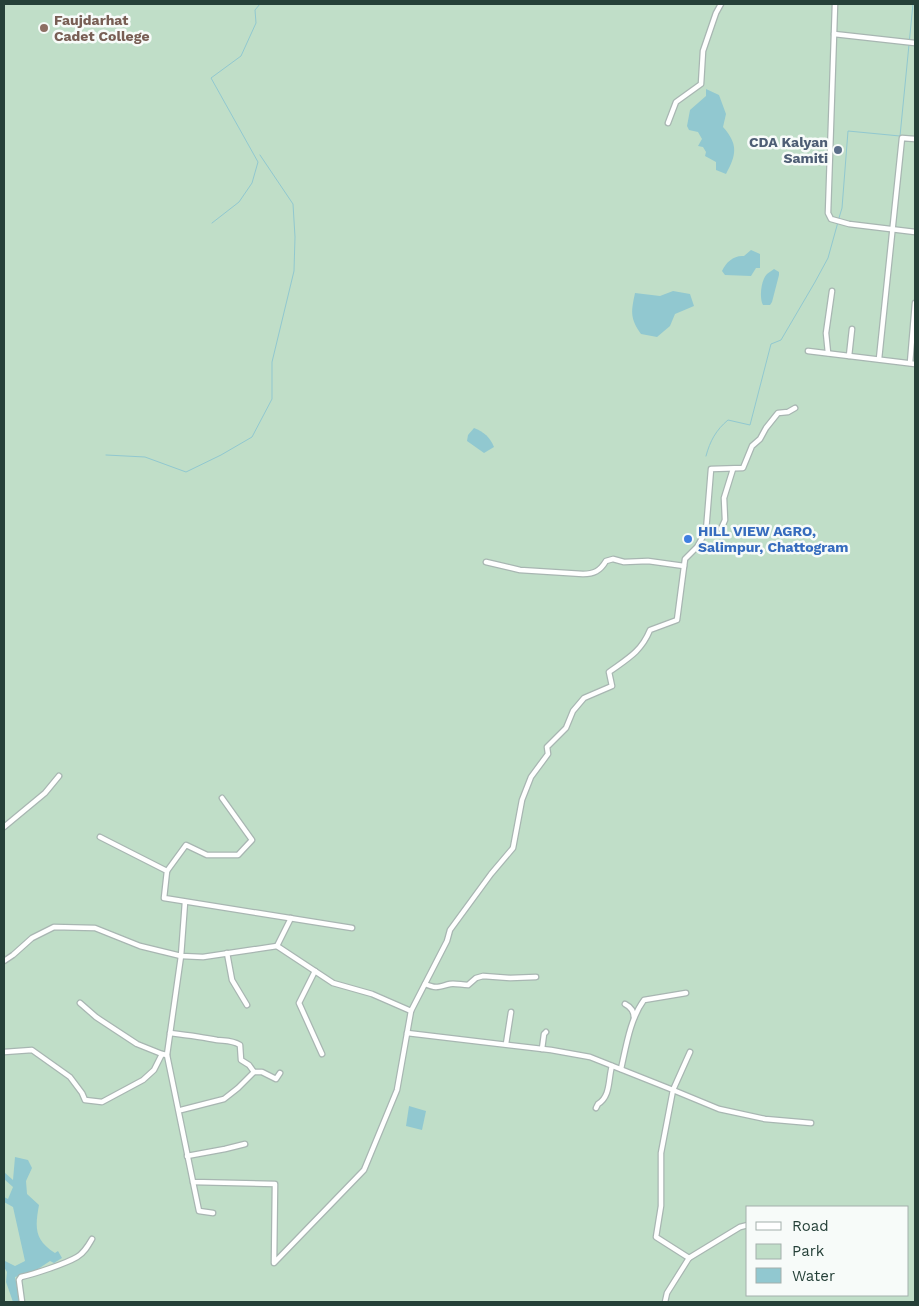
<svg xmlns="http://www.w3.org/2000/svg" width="919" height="1306" viewBox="0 0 919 1306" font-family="'Work Sans',sans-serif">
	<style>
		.green { fill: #c0dec8; fill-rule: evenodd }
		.water { fill: #91c8d0 }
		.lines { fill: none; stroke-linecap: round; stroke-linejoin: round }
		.stream { stroke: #91c8d0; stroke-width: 1 }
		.street-casing { stroke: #a8b6b2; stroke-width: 7 }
		.street { stroke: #fff; stroke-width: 4.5 }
		.education-dot { fill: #8d6e63; stroke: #f7fbf9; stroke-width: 2 }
		.service-dot { fill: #5c6f8a; stroke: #f7fbf9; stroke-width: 2 }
		.shop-dot { fill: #3f7fe0; stroke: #f7fbf9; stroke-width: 2 }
		.labels { text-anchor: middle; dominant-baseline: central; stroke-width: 5; stroke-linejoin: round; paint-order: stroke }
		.education-label { font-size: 14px; font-weight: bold; fill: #785e54; stroke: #f7fbf9; text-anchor: start }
		.service-label { font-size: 14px; font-weight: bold; fill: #4e5e75; stroke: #f7fbf9; text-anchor: end }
		.shop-label { font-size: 14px; font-weight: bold; fill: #366cbe; stroke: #f7fbf9; text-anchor: start }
	</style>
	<rect width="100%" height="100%" fill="#e6eeeb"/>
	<path class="green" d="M4 4H915V1302H4ZM748 1207H908V1295H748Z"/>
	<g class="water">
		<path d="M706 89 719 95 726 114 723 127C738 144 737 154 726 174L716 170V162L705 156 706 152 703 147 698 146 702 139 698 132 689 130 687 126 690 110 706 96Z"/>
		<path d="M751 250 760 254V268H756L751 276 725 275 722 271C726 262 734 255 744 256Z"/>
		<path d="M774 269 779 272V275L772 302 770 305H763C759 298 761 280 767 274 769 272 772 271 774 269Z"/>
		<path d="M673 291 690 294 694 306 675 314 670 326 657 337 641 334C630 318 631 312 635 293L660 296Z"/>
		<path d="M474 428C484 432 490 437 494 447L484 453 467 441 468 435Z"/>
		<path d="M409 1106 426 1111 422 1130 406 1126Z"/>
		<path d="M15 1157 28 1160 32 1168 26 1181 27 1194 39 1205C35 1227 34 1240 55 1253L58 1251 62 1258 54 1263 50 1261 32 1273 15 1277 20 1302H13L6 1282 7 1272 4 1267 5 1261 15 1266 25 1261 13 1207 4 1202V1197L8 1199 13 1187 4 1179V1172L13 1180Z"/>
	</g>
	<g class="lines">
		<g class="stream">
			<path d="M839 218 842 208 848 131 900 136 913 4"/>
			<path d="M212 223 239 202 252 183 258 162 211 78 241 56 256 23 255 10 260 4"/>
			<path d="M106 455 145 457 186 472 221 455 252 437 272 399V362L294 271 295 237 293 204 260 155"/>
			<path d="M706 456C710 441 716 430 728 420L750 425 771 344 781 340 815 282 828 258 838 222"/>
		</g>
		<g class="street-casing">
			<g id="street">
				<path d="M835 4 828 213 831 219 849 224 915 232"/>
				<path d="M834 34 915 43"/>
				<path d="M668 123 676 102 701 84 703 51 716 13 721 4"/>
				<path d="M808 351 915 364"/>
				<path d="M828 353 826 333 832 291"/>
				<path d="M849 356 852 329"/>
				<path d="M879 359 902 138 915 139"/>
				<path d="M910 363 915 303"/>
				<path d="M721 529 725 520 724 498 733 469"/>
				<path d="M486 562 520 570 583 574C594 574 600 571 606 561L613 559 624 562 648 561 684 566"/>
				<path d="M4 827 45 793 59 776"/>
				<path d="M100 837 167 871 164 898 352 928"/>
				<path d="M167 871 186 845 207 855H238L252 840 222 798"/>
				<path d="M185 902 181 956 167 1055 193 1182 275 1184 274 1263 364 1170 397 1090 411 1011 447 941 450 930 491 874 513 848 522 800 531 777 548 754 547 747 566 728 573 711 584 698 612 686 609 672C627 659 641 652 650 630L677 620 685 559 697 547 706 531 711 469 743 468 752 446 760 439 766 428 778 413 788 412 795 408"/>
				<path d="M277 946 291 918"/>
				<path d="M227 953 232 980 247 1005"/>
				<path d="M4 961 13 955 32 938 54 927 95 928 140 946 181 956 203 957 277 946 333 983 372 994 411 1011"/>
				<path d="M315 971 299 1003 322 1054"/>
				<path d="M425 984C437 989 438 987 450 984 455 983 462 985 468 985L476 978 483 976 510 978 536 977"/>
				<path d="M80 1003 96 1017 137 1044 162 1054"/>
				<path d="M625 1004C631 1007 634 1011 634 1018"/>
				<path d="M170 1033C186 1035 202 1037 217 1040 226 1041 232 1040 240 1045L241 1060 249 1065 254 1072"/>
				<path d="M407 1033 551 1050 590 1057 673 1090 661 1153V1206L656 1237 689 1258 667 1293 665 1302"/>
				<path d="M506 1044 511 1012"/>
				<path d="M542 1049 544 1034 546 1032"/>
				<path d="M4 1052 32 1050 70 1077 82 1093 85 1100 102 1102 143 1080 154 1070 162 1054 167 1055"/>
				<path d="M690 1052 673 1090 719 1109 765 1119 811 1123"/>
				<path d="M621 1069C626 1047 630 1019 644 1000L686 993"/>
				<path d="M596 1108 598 1104C611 1096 608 1079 612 1066"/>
				<path d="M181 1110 224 1099 238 1088 254 1072H262L276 1079 280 1073"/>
				<path d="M187 1156 225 1149 245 1144"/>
				<path d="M193 1182 199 1211 213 1213"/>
				<path d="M689 1258 740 1227 748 1225"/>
				<path d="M22 1302 19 1280 21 1277C34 1274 65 1264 77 1257 84 1253 88 1246 92 1239"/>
			</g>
		</g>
		<use href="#street" class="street"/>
	</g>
	<circle class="education-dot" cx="44" cy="28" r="5"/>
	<circle class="service-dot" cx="838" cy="150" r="5"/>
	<circle class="shop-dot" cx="688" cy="539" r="5"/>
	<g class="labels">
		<g class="education-label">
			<text x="54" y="20">Faujdarhat<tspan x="54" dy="16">Cadet College</tspan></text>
		</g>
		<g class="service-label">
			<text x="828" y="142">CDA Kalyan<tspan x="828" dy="16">Samiti</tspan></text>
		</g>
		<g class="shop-label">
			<text x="698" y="531">HILL VIEW AGRO,<tspan x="698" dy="16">Salimpur, Chattogram</tspan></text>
		</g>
	</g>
	<rect width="919" height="1306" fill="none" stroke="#254038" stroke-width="10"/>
	<rect x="746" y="1206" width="162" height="90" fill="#f7fbf9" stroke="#a3b0ac"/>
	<rect x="756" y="1222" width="25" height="8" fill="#ffffff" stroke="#a3b0ac"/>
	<text x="792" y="1231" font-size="15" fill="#254038">Road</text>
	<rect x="756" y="1244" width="25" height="15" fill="#c0dec8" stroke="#a3b0ac"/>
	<text x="792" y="1256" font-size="15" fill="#254038">Park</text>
	<rect x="756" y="1268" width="25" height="15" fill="#91c8d0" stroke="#a3b0ac"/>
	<text x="792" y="1281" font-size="15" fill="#254038">Water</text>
</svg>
